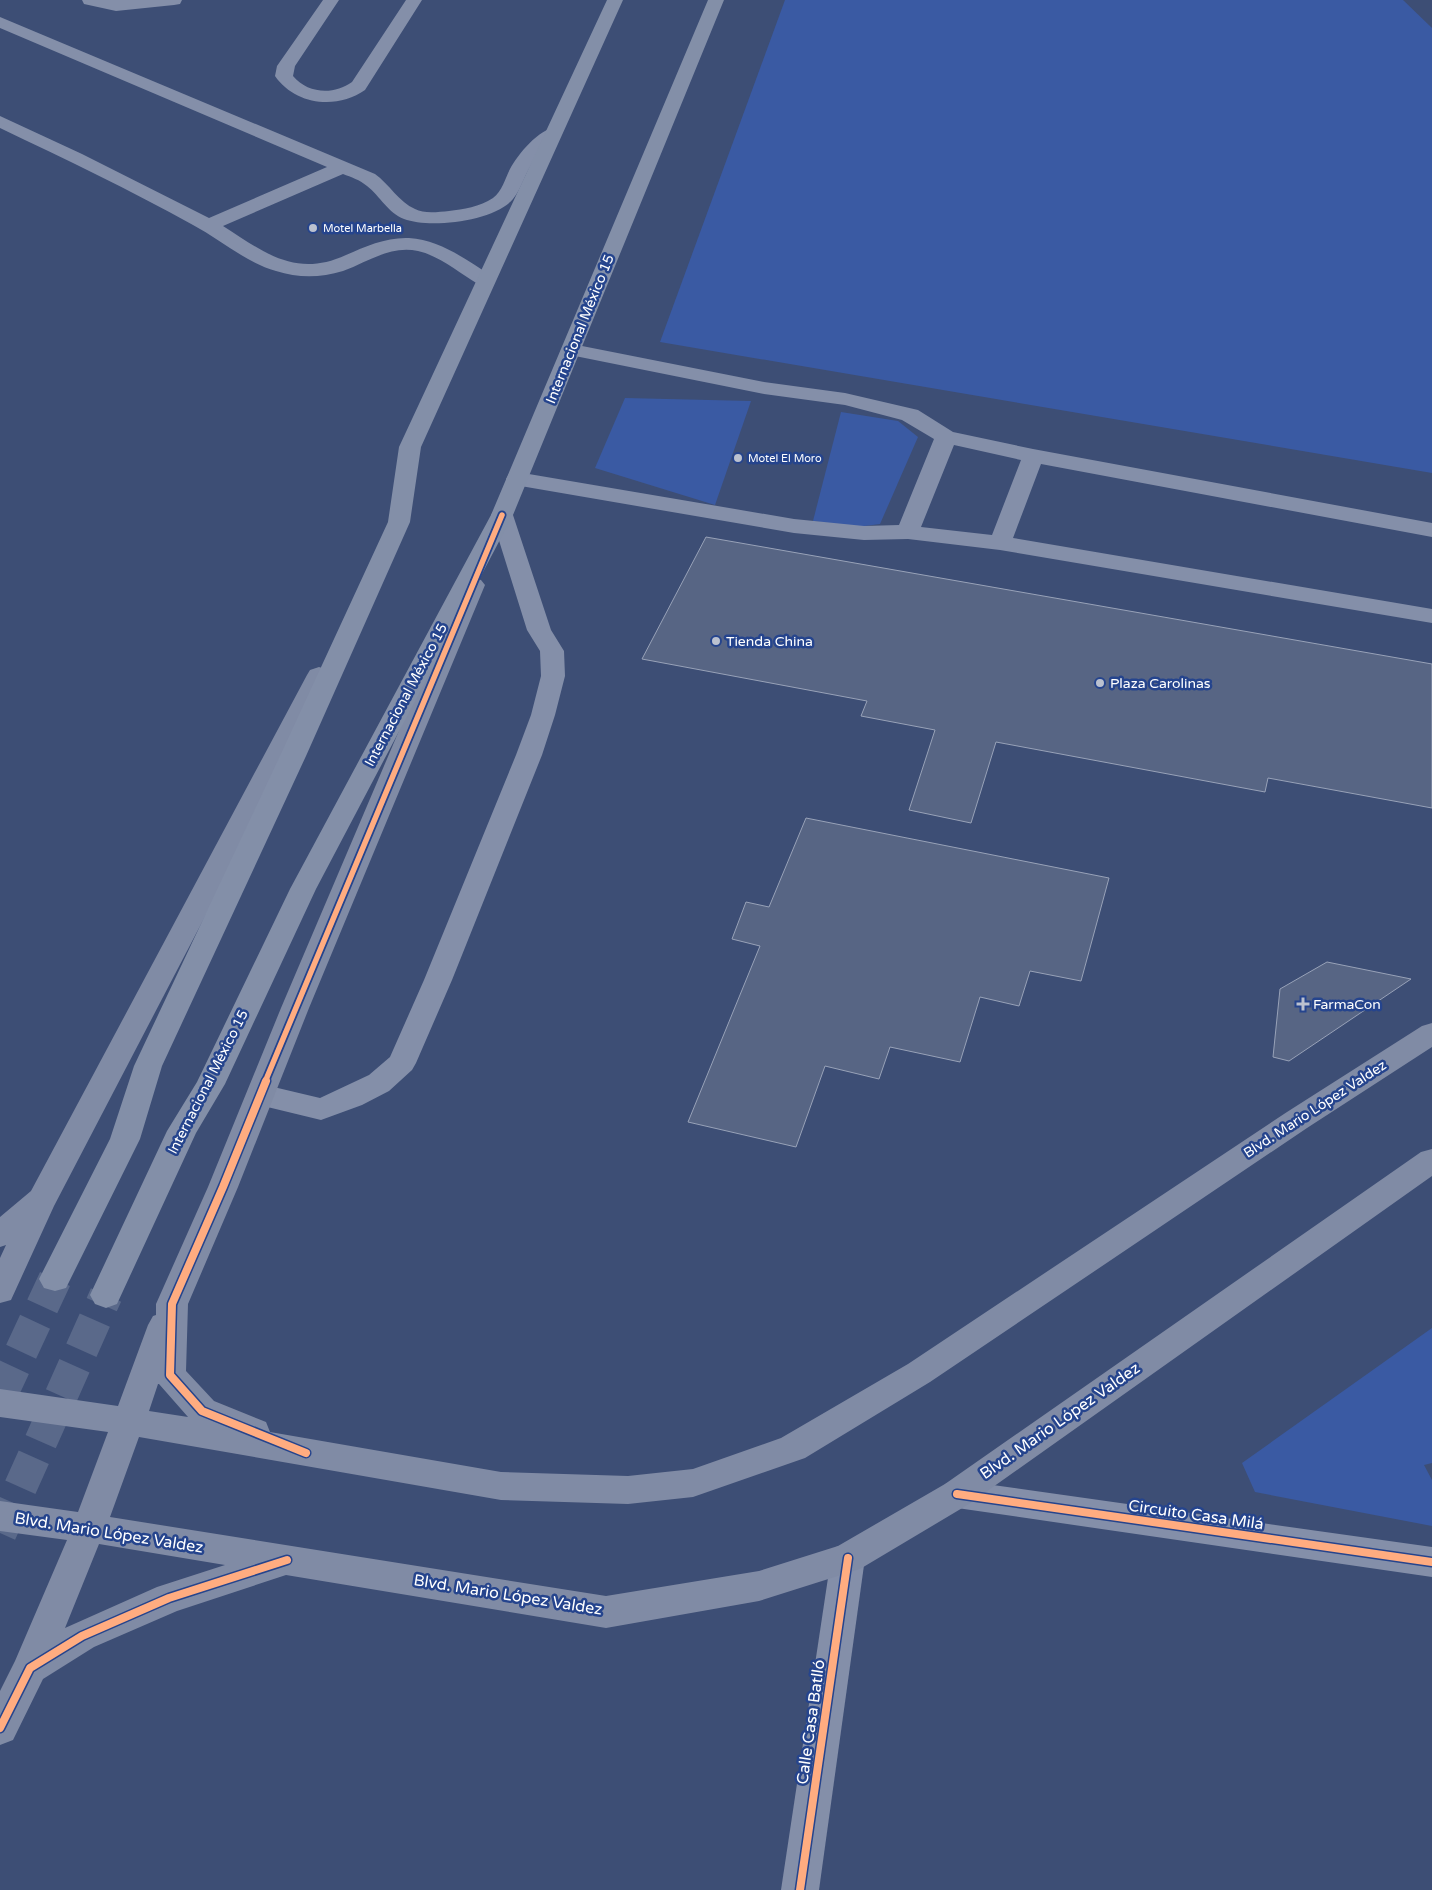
<svg xmlns="http://www.w3.org/2000/svg" width="1432" height="1890" viewBox="0 0 1432 1890" font-family="'Varela Round',sans-serif">
	<style>
		.green { fill: #3a5aa3 }
		.building { fill: #576584; stroke: #98a2b8 }
		.lines { fill: none; stroke-linecap: round; stroke-linejoin: round }
		.primary-tunnel { stroke: #5a698a; stroke-width: 33; stroke-dasharray: 33 17; stroke-linecap: butt }
		.lane { fill: #848fa9; fill-rule: evenodd }
		.street { fill: #848fa9; fill-rule: evenodd }
		.secondary { fill: #808ba5; fill-rule: evenodd }
		.primary { fill: #838fa8; fill-rule: evenodd }
		.cycleway-far1-casing { stroke: #25448d; stroke-width: 9 }
		.cycleway-casing { stroke: #25448d; stroke-width: 11 }
		.cycleway-far1 { stroke: #ffac80; stroke-width: 5.5 }
		.cycleway { stroke: #ffac80; stroke-width: 8 }
		.poi-dot { fill: #bbc1cf; stroke: #25448d; stroke-width: 2 }
		.labels { text-anchor: middle; dominant-baseline: central; stroke-width: 5; stroke-linejoin: round; paint-order: stroke }
		.far-poi-label { font-size: 11px; fill: #fff; stroke: #25448d; text-anchor: start }
		.street-label { font-size: 14px; fill: #fff; stroke: #25448d }
		.poi-label { font-size: 14px; fill: #fff; stroke: #25448d; text-anchor: start }
		.near-street-label { font-size: 16px; fill: #fff; stroke: #25448d }
	</style>
	<rect width="100%" height="100%" fill="#3d4e75"/>
	<g class="green">
		<path d="M785 0H1403L1432 28V473L660 342Z"/>
		<path d="M625 398 751 401 715 505 595 468Z"/>
		<path d="M841 412 898 421 918 437 880 524 857 527 813 521Z"/>
		<path d="M1432 1328V1463L1424 1465 1432 1480V1526L1255 1492 1242 1463Z"/>
	</g>
	<g class="building">
		<path d="M706 537 1432 664V808L1268 778 1265 792 996 742 971 823 909 810 935 730 861 716 867 701 642 659Z"/>
		<path d="M806 818 1109 878 1081 981 1030 971 1019 1006 980 997 960 1062 890 1047 879 1079 825 1066 796 1147 688 1122 760 946 732 939 746 902 769 907Z"/>
		<path d="M1327 962 1411 979 1289 1061 1273 1057 1280 989Z"/>
	</g>
	<g class="lines">
		<g class="primary-tunnel">
			<path d="M0 1397 55 1279"/>
			<path d="M0 1533 106 1295"/>
		</g>
		<g class="lane">
			<path d="M82 0H182L180 4 174 5 116 11 84 4Z"/>
			<path d="M323 0H339L295 66 293 76C308 94 334 95 352 82L406 0H422L365 90C337 110 295 105 275 76L277 66Z"/>
			<path d="M0 17 375 174C389 184 399 202 415 209 424 214 438 212 449 211 463 209 480 207 493 198 502 191 505 179 510 169 518 154 542 124 560 128L563 132C555 143 542 151 533 162 525 173 522 188 513 199 495 221 430 229 404 219 388 213 380 196 367 186 360 180 351 177 343 174L223 226C265 253 296 278 346 255 366 246 387 237 409 238 441 240 466 260 492 276L495 280 492 284 485 286 478 284C459 273 440 256 418 251 390 245 368 262 343 271 320 278 298 278 276 271 245 262 221 240 193 225 130 190 65 159 0 128V116L82 154 209 218 327 167 0 28Z"/>
			<path d="M572 344 764 382 845 393 918 410 953 432 1033 449 1432 523V537L1041 464 1013 538 1432 609V623L1000 550 908 539 864 540 794 533 509 484 506 479 509 474 517 472 794 519 864 526 899 525 934 439 902 420 845 405 764 394 565 354 562 350 565 346ZM954 445 1021 460 992 535 921 527Z"/>
			<path d="M502 508 510 510 513 515 551 630 564 651 565 676 555 715 542 755 452 980 416 1063 412 1070 389 1091 362 1105 321 1120 251 1103 246 1095 251 1087 261 1084 320 1098 369 1075 390 1057 424 980 516 755 531 715 541 676 540 651 527 630 491 515 494 510Z"/>
		</g>
		<g class="street">
			<path d="M957 1480 1432 1547V1577L957 1508 945 1504 940 1494 945 1484Z"/>
			<path d="M848 1543 860 1547 865 1558 819 1890H781L831 1558 836 1547Z"/>
		</g>
		<g class="secondary">
			<path d="M473 578 481 580 485 585 309 1008 238 1187 188 1304 186 1371 214 1401 266 1422 270 1432 501 1472 628 1476 693 1469 781 1438 908 1364 1287 1112 1422 1026 1432 1023V1047L1307 1128 930 1382 805 1458 693 1497 628 1504 501 1500 139 1437 110 1517 606 1596 759 1571 838 1546 945 1484 1421 1152 1432 1149V1176L969 1504 860 1569 759 1601 606 1628 286 1575 177 1611 94 1647 43 1679 13 1740 0 1745V1691L15 1661 67 1540 0 1531V1501L78 1512 108 1432 0 1417V1389L118 1406 148 1325 153 1316 156 1315V1304L208 1187 281 1008 461 585 465 580ZM158 1384H159L188 1417 149 1411ZM99 1544 225 1565 157 1587 65 1628Z"/>
			<path d="M319 667 328 670 331 675 54 1206 11 1300 0 1303V1258L6 1245 0 1247V1217L31 1191 307 675 310 670Z"/>
		</g>
		<g class="primary">
			<path d="M607 0H623L421 447 410 522 306 756 162 1066 140 1139 66 1288 55 1291 44 1288 39 1279 110 1139 134 1066 280 756 388 522 399 447Z"/>
			<path d="M708 0H724L513 515 316 889 225 1084 196 1133 117 1304 106 1308 95 1304 90 1295 167 1131 197 1082 290 889 491 515Z"/>
		</g>
		<g class="cycleway-far1-casing">
			<path id="cycleway-far1" d="M265 1082 502 515"/>
		</g>
		<g class="cycleway-casing">
			<g id="cycleway">
				<path d="M266 1081 223 1187 172 1304 170 1375 202 1411 306 1453"/>
				<path d="M957 1494 1432 1562"/>
				<path d="M0 1728 30 1668 82 1636 169 1598 287 1560"/>
				<path d="M800 1890 848 1558"/>
			</g>
		</g>
		<use href="#cycleway-far1" class="cycleway-far1"/>
		<use href="#cycleway" class="cycleway"/>
	</g>
	<g class="poi-dot">
		<circle cx="313" cy="228" r="5"/>
		<circle cx="738" cy="458" r="5"/>
		<circle cx="716" cy="641" r="5"/>
		<circle cx="1100" cy="683" r="5"/>
		<path d="M1300.5 996.5h5v5h5v5h-5v5h-5v-5h-5v-5h5z"/>
	</g>
	<g class="labels">
		<g class="far-poi-label">
			<text x="323" y="228">Motel Marbella</text>
			<text x="748" y="458">Motel El Moro</text>
		</g>
		<g class="street-label">
			<text transform="translate(580 329) rotate(-68)">Internacional México 15</text>
			<text transform="translate(406 695) rotate(-62)">Internacional México 15</text>
			<text transform="translate(208 1082) rotate(-63)">Internacional México 15</text>
			<text transform="translate(1315 1109) rotate(-33)">Blvd. Mario López Valdez</text>
		</g>
		<g class="poi-label">
			<text x="726" y="641">Tienda China</text>
			<text x="1110" y="683">Plaza Carolinas</text>
			<text x="1313" y="1004">FarmaCon</text>
		</g>
		<g class="near-street-label">
			<text transform="translate(1060 1421) rotate(-35)">Blvd. Mario López Valdez</text>
			<text transform="translate(1196 1515) rotate(8)">Circuito Casa Milá</text>
			<text transform="translate(109 1533) rotate(9)">Blvd. Mario López Valdez</text>
			<text transform="translate(508 1595) rotate(9)">Blvd. Mario López Valdez</text>
			<text transform="translate(811 1722) rotate(-82)">Calle Casa Batlló</text>
		</g>
	</g>
</svg>
